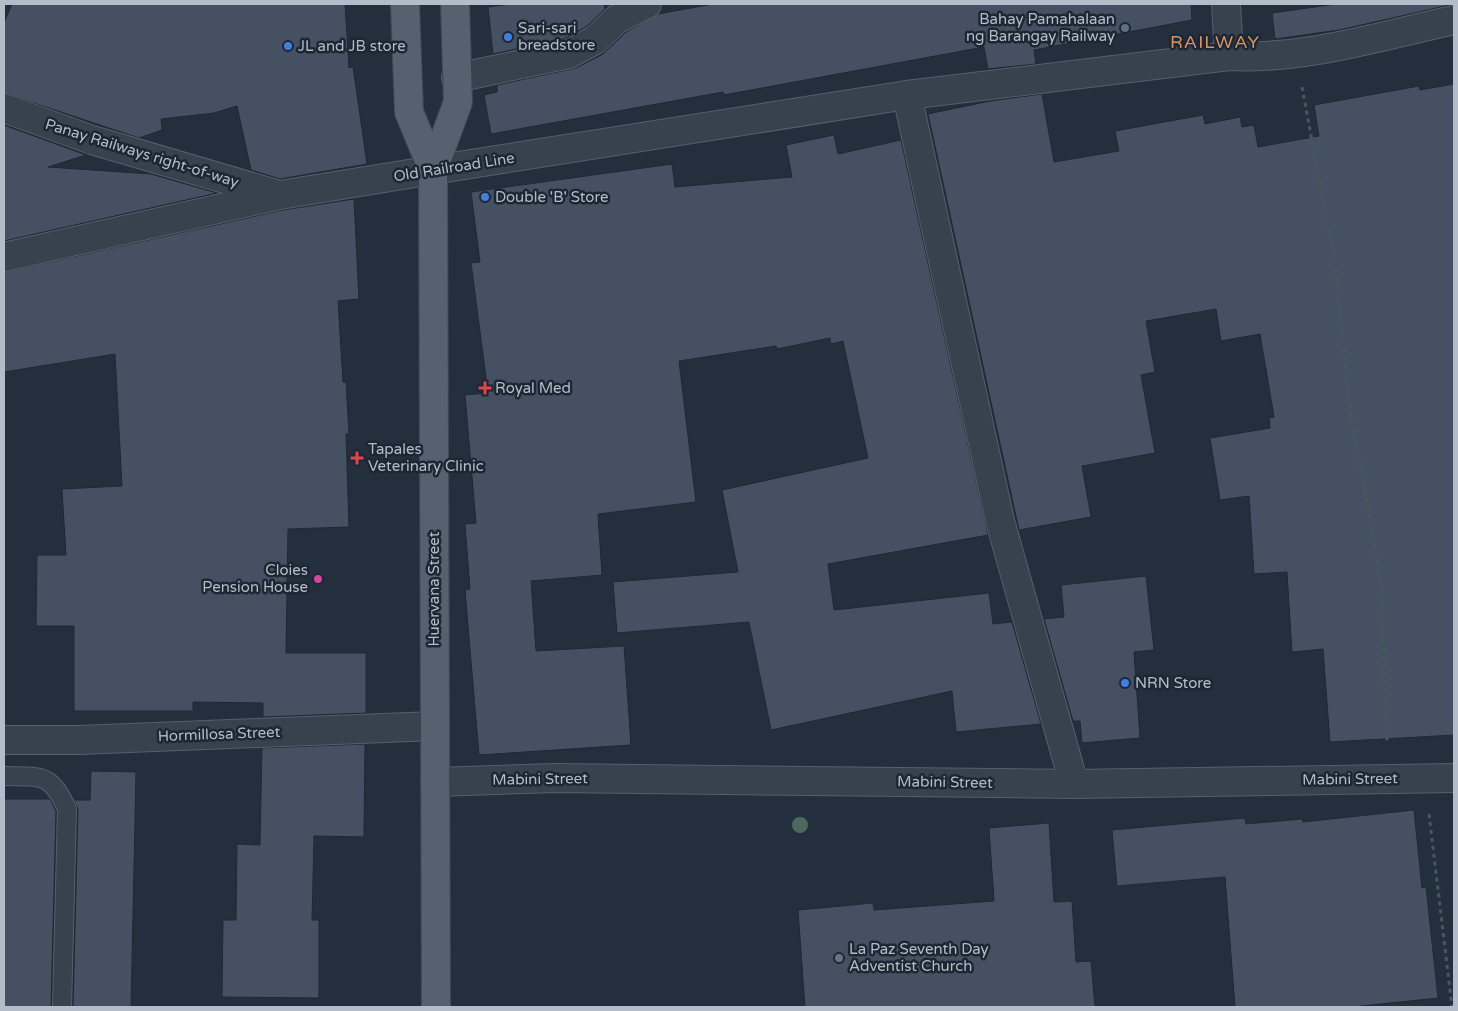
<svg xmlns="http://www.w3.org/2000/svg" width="1458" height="1011" viewBox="0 0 1458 1011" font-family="'Varela Round',sans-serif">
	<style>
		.building { fill: #455162; stroke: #1f2835 }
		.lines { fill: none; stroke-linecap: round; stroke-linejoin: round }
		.lane-casing { stroke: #565f6c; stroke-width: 20 }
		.street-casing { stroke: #565f6c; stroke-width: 30 }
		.primary-casing { stroke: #414a57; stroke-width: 30 }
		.path { stroke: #44595c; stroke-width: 3; stroke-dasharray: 4 4; stroke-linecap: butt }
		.lane { stroke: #38414e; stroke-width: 18 }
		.street { stroke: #38414e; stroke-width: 28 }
		.primary { stroke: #56606e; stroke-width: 28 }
		.tree { fill: #4b6a5d }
		.service-dot { fill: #5c6f8a; stroke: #1d2633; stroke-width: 2 }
		.shop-dot { fill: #3f7fe0; stroke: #1d2633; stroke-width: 2 }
		.health-dot { fill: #e0444e; stroke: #1d2633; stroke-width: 2 }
		.hotel-dot { fill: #d1479c; stroke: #1d2633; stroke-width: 2 }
		.worship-dot { fill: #6b7280; stroke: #1d2633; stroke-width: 2 }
		.labels { text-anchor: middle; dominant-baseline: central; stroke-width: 5; stroke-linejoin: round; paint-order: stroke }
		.poi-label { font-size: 15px; fill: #b4bcc9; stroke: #1d2633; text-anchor: start }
		.street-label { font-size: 15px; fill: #b4bcc9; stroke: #1d2633 }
		.quarter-label { font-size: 18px; letter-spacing: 1px; fill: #d59563; stroke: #1d2633 }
	</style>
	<rect width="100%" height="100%" fill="#242f3e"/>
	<g class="building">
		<path d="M12 4H345L349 68 353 67 367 164 280 179 251 170 237 106 214 113 161 119 162 130 139 138 4 93V23Z"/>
		<path d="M511 4H604L605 9 586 27 564 39 493 54 488 7Z"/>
		<path d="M713 4H1191L1192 20 1034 50 1036 64 988 69 984 47 724 95 723 92 491 134 484 95 497 92V85L576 68 603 54 626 32 658 14Z"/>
		<path d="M1336 4H1450V5L1339 30 1275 39 1272 13Z"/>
		<path d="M1454 84V735L1330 742 1323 649 1292 652 1287 572 1254 574 1249 496 1220 500 1210 438 1270 428 1269 418 1274 417 1260 334 1221 341 1216 309 1146 321 1155 372 1141 375 1155 453 1082 466 1091 517 1019 530 928 114 990 101 1042 94 1054 162 1119 151 1115 131 1203 115 1205 124 1240 117 1242 127 1254 125 1258 147 1319 136 1314 105 1419 86 1420 90Z"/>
		<path d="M4 125 86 155 48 167 151 174 217 193 4 241Z"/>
		<path d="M834 135 838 154 901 140 988 535 828 564 834 610 989 593 993 624 1012 622 1041 724 956 732 952 691 771 730 749 622 617 633 613 582 738 572 722 490 868 458 843 341 831 344 830 338 777 349 776 346 679 361 696 502 598 514 602 575 531 581 536 651 624 646 631 745 479 755 465 590 470 589 465 524 476 523 465 395 488 393 471 263 480 262 471 192 672 164 675 187 792 177 786 145Z"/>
		<path d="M354 199 359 299 338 301 343 382H346L349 434H346L349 527 288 529 286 653H366V713L263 717V703L193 702V711H74V626H36L37 555H66L62 489 122 486 115 354 4 372V272L283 210Z"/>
		<path d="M1146 576 1154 650 1134 652 1140 738 1082 743 1080 721H1073L1044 619 1064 617 1061 585Z"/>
		<path d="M365 744 364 837 314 836 312 920H319V998L222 997 223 920H236L237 844 260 845 262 748Z"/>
		<path d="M91 771 136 772 131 1007H73L78 809 74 800H90Z"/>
		<path d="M4 799H50L56 811 51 1007H4Z"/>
		<path d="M1414 810 1422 888 1426 887 1438 998 1352 1007H1235L1225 877 1117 886 1112 830 1245 818 1246 824 1302 819 1303 822Z"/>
		<path d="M1049 823 1054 902 1072 901 1076 962 1091 961 1095 1007H805L798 910 873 903 874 910 994 901 989 828Z"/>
	</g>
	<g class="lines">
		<g class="lane-casing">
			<path id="lane" d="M4 776C42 777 50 772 67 809L62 1007"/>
		</g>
		<g class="street-casing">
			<g id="street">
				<path d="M1226 4 1229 56"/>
				<path d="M456 78 569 54 595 40 617 19 647 4"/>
				<path d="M907 95 1000 521 1074 784"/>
				<path d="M4 108 92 140 279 195"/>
				<path d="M4 257 280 195 433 170 907 95 1229 56C1305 60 1380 36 1454 20"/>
				<path d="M4 740H79L435 726"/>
				<path d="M435 782 556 778 1074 784 1454 778"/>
			</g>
		</g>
		<g class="primary-casing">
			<g id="primary">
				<path d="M405 4 409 112 433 170"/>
				<path d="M436 1007 433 170 458 102 455 4"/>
			</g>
		</g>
		<g class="path">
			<path d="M1302 87 1336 270 1349 403 1381 581 1387 744"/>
			<path d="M1429 814 1452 1007"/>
		</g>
		<use href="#lane" class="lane"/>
		<use href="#street" class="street"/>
		<use href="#primary" class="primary"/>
	</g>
	<circle class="tree" cx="800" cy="825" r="8"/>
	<circle class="service-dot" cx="1125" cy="28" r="5"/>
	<g class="shop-dot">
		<circle cx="508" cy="37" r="5"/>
		<circle cx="288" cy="46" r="5"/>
		<circle cx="485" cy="197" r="5"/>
		<circle cx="1125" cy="683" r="5"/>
	</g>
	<g class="health-dot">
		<path d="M482.5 380.5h5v5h5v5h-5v5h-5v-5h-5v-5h5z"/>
		<path d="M354.5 450.5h5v5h5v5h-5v5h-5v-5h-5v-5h5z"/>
	</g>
	<circle class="hotel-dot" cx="318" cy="579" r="5"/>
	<circle class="worship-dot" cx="839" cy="958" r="5"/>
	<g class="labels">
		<g class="poi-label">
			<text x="1115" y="19" text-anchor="end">Bahay Pamahalaan<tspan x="1115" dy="17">ng Barangay Railway</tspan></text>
			<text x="518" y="28">Sari-sari<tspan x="518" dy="17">breadstore</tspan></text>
			<text x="298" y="46">JL and JB store</text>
			<text x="495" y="197">Double 'B' Store</text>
			<text x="495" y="388">Royal Med</text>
			<text x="368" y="449">Tapales<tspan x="368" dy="17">Veterinary Clinic</tspan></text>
			<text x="308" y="570" text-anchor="end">Cloies<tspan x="308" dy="17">Pension House</tspan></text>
			<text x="1135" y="683">NRN Store</text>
			<text x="849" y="949">La Paz Seventh Day<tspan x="849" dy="17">Adventist Church</tspan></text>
		</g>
		<g class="street-label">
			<text transform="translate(142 153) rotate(17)">Panay Railways right-of-way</text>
			<text transform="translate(454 167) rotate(-9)">Old Railroad Line</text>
			<text transform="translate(434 589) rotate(-90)">Huervana Street</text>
			<text transform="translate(219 734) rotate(-2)">Hormillosa Street</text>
			<text transform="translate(540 779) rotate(-1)">Mabini Street</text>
			<text transform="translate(1350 779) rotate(-1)">Mabini Street</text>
			<text transform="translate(945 782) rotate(1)">Mabini Street</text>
		</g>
		<g class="quarter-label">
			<text x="1215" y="42">RAILWAY</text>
		</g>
	</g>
	<rect width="1458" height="1011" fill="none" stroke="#b4bcc9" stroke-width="10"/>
</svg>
